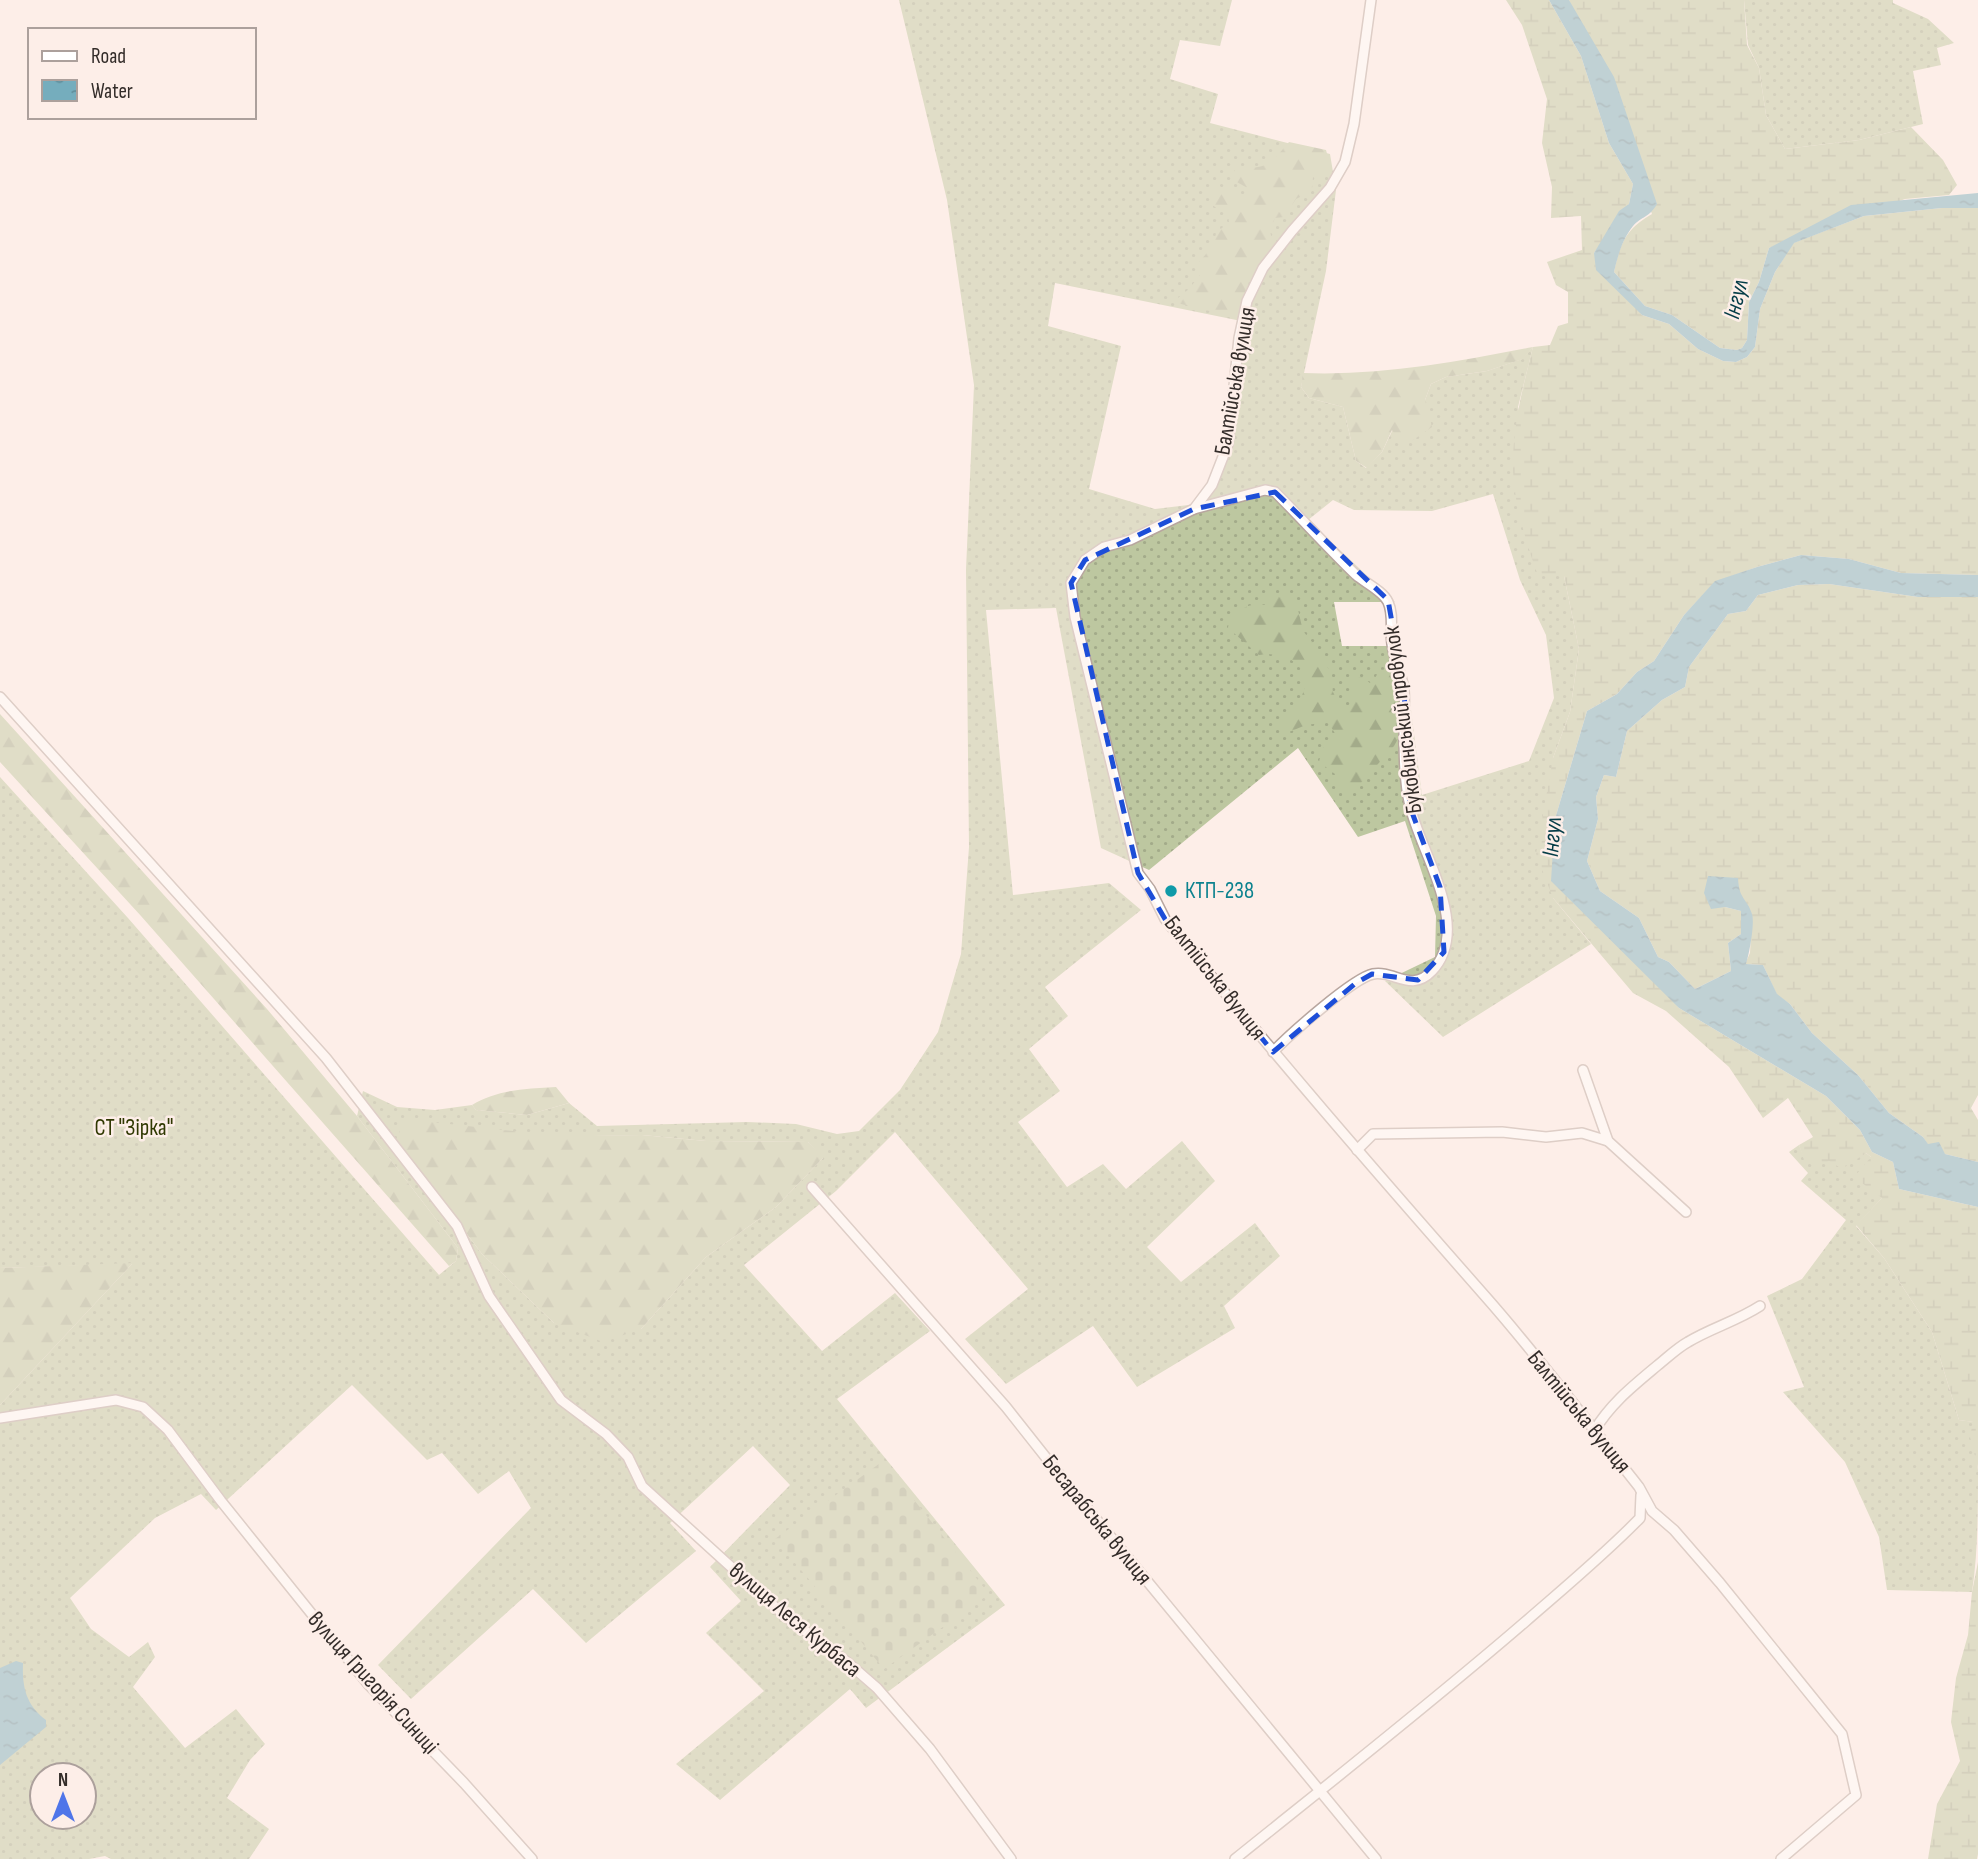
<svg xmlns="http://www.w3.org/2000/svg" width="1978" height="1859" viewBox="0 0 1978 1859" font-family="'Sofia Sans Condensed',sans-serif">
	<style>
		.grass { fill: url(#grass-dots); fill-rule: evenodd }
		.forest { fill: url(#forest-firs) }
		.wetland { fill: url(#wetland-marsh) }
		.cemetery { fill: url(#cemetery-stones) }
		.water { fill: url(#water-ripples) }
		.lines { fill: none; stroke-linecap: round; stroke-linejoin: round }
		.minor-casing { stroke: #b8a69f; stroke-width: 12 }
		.minor { stroke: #fff; stroke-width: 9 }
		.marked { fill: none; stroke: #1d4ed8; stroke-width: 5; stroke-dasharray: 14 9; stroke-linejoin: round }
		.culture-dot { fill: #0f9aa8; stroke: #fdeee8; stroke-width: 2.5 }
		.labels { text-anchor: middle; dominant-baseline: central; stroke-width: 5; stroke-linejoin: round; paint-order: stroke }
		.street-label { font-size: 23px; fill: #332c29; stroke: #fdeee8 }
		.culture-label { font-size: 23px; fill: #0d838f; stroke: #fdeee8; text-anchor: start }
		.park-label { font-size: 23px; fill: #303902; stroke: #fdeee8 }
		.water-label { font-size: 24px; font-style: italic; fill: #063d48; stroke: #fdeee8 }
	</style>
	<defs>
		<pattern id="grass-dots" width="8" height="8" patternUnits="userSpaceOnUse" patternTransform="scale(1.75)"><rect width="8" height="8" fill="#bdc7a0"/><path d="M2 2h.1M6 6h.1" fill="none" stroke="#a3ab8a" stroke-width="1.8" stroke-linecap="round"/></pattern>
		<pattern id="forest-firs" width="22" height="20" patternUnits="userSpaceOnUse" patternTransform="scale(1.75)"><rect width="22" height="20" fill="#bdc7a0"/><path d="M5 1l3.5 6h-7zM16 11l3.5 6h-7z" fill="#a3ab8a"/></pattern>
		<pattern id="wetland-marsh" width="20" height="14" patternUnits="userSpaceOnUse" patternTransform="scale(1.75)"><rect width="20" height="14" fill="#bdc7a0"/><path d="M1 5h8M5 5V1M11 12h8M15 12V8" fill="none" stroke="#a3ab8a"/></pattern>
		<pattern id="cemetery-stones" width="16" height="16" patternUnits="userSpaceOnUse" patternTransform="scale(1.75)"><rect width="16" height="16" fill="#bdc7a0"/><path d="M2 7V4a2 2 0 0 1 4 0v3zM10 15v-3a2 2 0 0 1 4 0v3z" fill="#a3ab8a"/></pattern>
		<pattern id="water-ripples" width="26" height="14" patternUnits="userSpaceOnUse" patternTransform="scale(1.75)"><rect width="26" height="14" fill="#75adbd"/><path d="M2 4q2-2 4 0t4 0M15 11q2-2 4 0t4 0" fill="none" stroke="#618d9a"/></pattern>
	</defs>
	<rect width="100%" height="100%" fill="#fdeee8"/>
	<g class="grass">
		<path d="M899 0H1232L1220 46 1180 40 1170 79 1218 94 1210 123 1330 154 1336 190 1326 271 1301 387 1309 398 1343 407 1356 461 1366 468 1382 452 1393 429 1425 400 1431 384 1446 377 1487 371 1522 359 1533 347 1518 407 1564 576 1579 649 1570 712 1553 758V898L1591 944 1443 1037 1385 981 1435 957 1436 916 1405 821 1358 837 1298 748 1149 870 1101 848 1056 608 986 610 1013 895 1109 883 1141 910 1045 987 1068 1016 1029 1049 1060 1091 1018 1122 1067 1187 1103 1164 1126 1189 1182 1141 1215 1181 1147 1247 1181 1282 1255 1223 1280 1256 1224 1306 1235 1328 1137 1387 1093 1326 1006 1384 965 1339 1028 1289 895 1132 836 1191 744 1265 822 1351 895 1293 930 1331 837 1399 1005 1605 866 1708 850 1689 720 1800 676 1764 764 1691 706 1633 741 1601 710 1567 790 1485 753 1446 670 1523 696 1551 586 1643 533 1589 411 1699 378 1665 531 1508 509 1471 478 1494 442 1453 427 1460 352 1385 216 1510 201 1494 155 1518 70 1598 91 1629 129 1657 148 1642 155 1657 133 1687 185 1748 236 1709 265 1744 250 1760 227 1798 269 1829 249 1859H111L105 1856 89 1859H0V1405L132 1264 0 1268V777L128 918 439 1275 456 1261 458 1248 357 1116 363 1091 397 1107 435 1110 472 1105 476 1110 527 1115 569 1103 597 1126 747 1122 796 1124 837 1134 859 1131 900 1090 938 1032 961 954 969 847 966 570 974 385 947 200ZM1055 283 1251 323 1241 365 1232 444 1220 479 1205 503 1155 509 1089 489 1121 346 1048 326ZM1493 494 1520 580 1546 635 1554 698 1529 761 1422 795 1408 687 1396 646H1342L1334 602H1395L1308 520 1333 500 1354 510 1432 511ZM642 1135 706 1141 808 1142 823 1158 776 1207 706 1257 641 1329 554 1323 482 1254 396 1140ZM42 1775H84V1817H42Z"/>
		<path d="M1744 0H1893V3L1928 19 1954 43 1937 48 1941 65 1913 71 1923 124 1859 140 1785 149 1766 115 1759 68 1748 45Z"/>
		<path d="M1799 1145 1805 1160 1829 1161 1866 1153 1871 1157 1882 1198 1856 1226 1884 1258 1932 1332 1959 1420 1974 1422C1969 1443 1977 1450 1978 1470 1978 1510 1978 1553 1972 1592L1887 1590 1879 1537 1845 1462 1783 1392 1804 1387 1767 1296 1802 1279 1846 1220 1801 1181 1808 1173 1789 1152Z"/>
	</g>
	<g class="forest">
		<path d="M1289 142 1326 150 1330 164 1325 173 1313 177 1312 191 1296 199 1284 217 1275 218 1270 230 1273 247 1258 271 1249 274 1248 292 1238 318 1173 302 1189 289 1200 275 1198 263 1214 245 1216 233 1229 222 1228 215 1212 205 1211 192 1219 186 1245 198 1253 191 1235 181 1231 176 1237 167C1267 170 1270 164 1289 142Z"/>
		<path d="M1533 347 1523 359 1487 371 1446 377 1431 384 1425 400 1432 427 1403 447 1392 430 1382 452 1367 468 1356 461 1343 407 1309 398 1301 387 1303 373C1381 376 1456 362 1533 347Z"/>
		<path d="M1285 594 1296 601 1303 631 1320 652 1330 672 1333 692 1339 704 1350 706 1352 679 1363 677 1371 684 1380 670 1391 669 1401 699 1395 721 1399 737 1394 746 1345 801 1335 774 1319 762 1322 749 1336 735 1328 722 1306 725 1284 734 1277 727C1287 717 1300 704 1304 690 1310 662 1281 651 1259 655L1228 628 1229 620C1241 608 1248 603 1265 605L1269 596Z"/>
		<path d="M0 714 267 1009 357 1116 458 1248 456 1261 449 1266 141 916 0 762Z"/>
		<path d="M556 1087 569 1103 527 1115 476 1110 472 1105C499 1089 526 1089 556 1087Z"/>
		<path d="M404 1119 558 1136 642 1135 706 1141 808 1142 824 1157 776 1207 706 1257 641 1329 603 1342 554 1323 482 1254 396 1140Z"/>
		<path d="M133 1263 0 1405V1268Z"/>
	</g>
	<g class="wetland">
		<path d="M1506 0H1549L1581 56 1609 143 1633 184 1629 204 1594 253 1642 315 1669 324 1698 349 1723 361 1736 362 1747 357 1755 347 1760 309 1775 272 1793 243 1864 216 1942 208H1978V575L1901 573 1849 559 1801 555 1757 567 1715 582 1684 615 1654 661 1637 672 1617 694 1587 711 1555 819V849L1679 1008 1826 1096 1860 1130 1872 1152 1893 1162 1899 1189 1978 1207V1468L1970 1437 1973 1422 1959 1420 1932 1332 1884 1258 1856 1225 1882 1198 1854 1177 1871 1157 1866 1153 1842 1169 1829 1161 1817 1166 1804 1160 1799 1145 1813 1137 1788 1098 1763 1118 1729 1067 1666 1011 1633 993 1553 898 1536 854 1553 758 1570 712 1579 649 1564 576H1538C1526 541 1513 502 1513 465 1513 425 1523 386 1533 347L1550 345 1558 326 1568 323V292L1556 285 1547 262 1582 250 1581 216 1551 218 1552 187 1542 143 1547 99 1522 25Z"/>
		<path d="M1569 0H1744L1747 45 1759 68 1766 115 1785 149 1859 140 1911 127 1943 160 1957 185 1949 195 1905 199 1769 248 1759 282 1749 302 1747 340 1742 348 1737 350 1720 348 1672 315 1645 306 1614 272C1620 243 1626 229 1652 214Z"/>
		<path d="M1829 584 1918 597H1978V1095L1971 1108 1978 1120V1162L1945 1154 1928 1145 1923 1137 1889 1113 1858 1075 1812 1033 1790 1004 1777 995 1763 965 1745 964 1750 953 1752 915 1738 892 1725 907 1741 911V934L1728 943 1731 971 1695 989 1669 962 1658 957 1639 918 1600 891 1587 861 1598 819 1596 797 1604 775 1616 777 1627 731 1662 700 1685 687 1689 667 1728 614 1746 611 1758 595 1798 585Z"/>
		<path d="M1978 1562V1854L1977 1859H1928L1937 1804 1960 1761 1951 1722 1956 1678 1968 1635 1972 1592Z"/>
	</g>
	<path class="cemetery" d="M883 1461 989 1594 884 1669 775 1539Z"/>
	<g class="water">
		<path d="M1549 0H1569L1614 77 1657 204C1649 218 1642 216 1633 226 1622 240 1618 255 1614 272L1645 306 1672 315 1720 348 1737 350 1742 348 1747 340 1749 302 1759 282 1769 248 1851 205 1978 193V208H1942L1864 216 1794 243 1775 272 1760 309 1755 347 1747 357 1736 362 1723 361 1698 349 1669 324 1642 315 1596 270 1594 253 1619 211 1629 204 1633 184 1609 143 1581 56Z"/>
		<path d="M1801 555 1849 559 1901 573 1978 575V597H1918L1829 584 1798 585 1758 595 1746 611 1728 614 1689 667 1685 687 1662 700 1627 731 1616 777 1604 775 1596 797 1598 819 1587 861 1600 891 1639 918 1658 957 1669 962 1695 989 1731 971 1728 943 1741 934V911L1725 907 1711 909 1704 893 1708 876 1738 878C1739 900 1747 898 1752 914 1755 924 1749 955 1746 964L1763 965 1777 994 1790 1004 1812 1033 1858 1075 1889 1113 1923 1137 1928 1144 1939 1142 1945 1154 1978 1162V1207L1899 1189 1893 1162 1872 1152 1860 1130 1826 1096 1679 1008 1551 881 1555 819 1587 711 1617 694 1637 672 1654 661 1684 615 1715 581 1757 567Z"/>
		<path d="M16 1661 23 1663C22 1687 26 1705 46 1720V1727L0 1765V1668Z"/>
	</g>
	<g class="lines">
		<g class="minor-casing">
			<g id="minor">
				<path d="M1371 0 1354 124 1345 162 1330 188 1292 231 1263 268 1247 301 1239 338 1228 444 1212 485 1194 509 1130 540 1104 547 1085 560 1071 583 1075 617 1138 873 1150 889 1165 919C1268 1048 1376 1172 1485 1296 1539 1357 1588 1423 1639 1487L1652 1511 1674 1530 1720 1583 1842 1734 1856 1795 1781 1859"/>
				<path d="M1194 509 1265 490 1275 492C1302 519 1328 548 1356 575 1365 583 1383 591 1388 602 1394 615 1390 630 1392 644 1394 660 1402 674 1404 690 1405 702 1404 715 1404 727 1404 753 1404 781 1410 806 1420 852 1473 928 1432 971 1411 993 1394 970 1373 974 1353 978 1288 1036 1273 1052"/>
				<path d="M0 697 326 1058 457 1226 489 1296 561 1400 606 1434 628 1457 642 1486 785 1616 846 1661 877 1688 930 1749 1011 1859"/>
				<path d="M1583 1070 1608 1141 1686 1212"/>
				<path d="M1357 1150 1373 1134 1502 1132 1546 1137 1582 1133 1608 1141"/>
				<path d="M812 1187 1006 1407 1059 1474 1376 1859"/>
				<path d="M0 1418 116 1400 143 1407 168 1430 221 1501 368 1684 464 1783 532 1859"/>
				<path d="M1594 1431C1611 1403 1633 1386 1658 1365 1667 1358 1677 1348 1688 1342 1711 1328 1737 1321 1760 1306"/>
				<path d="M1235 1859C1332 1781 1430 1704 1525 1622 1564 1588 1604 1555 1640 1518L1641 1495"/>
			</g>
		</g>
		<use href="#minor" class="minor"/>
	</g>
	<path d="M0 0H1978V1859H0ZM1275 492 1388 600 1404 690 1410 807 1440 887 1444 952 1418 980 1372 974 1356 983 1273 1052 1165 919 1138 873 1071 583 1085 560 1194 509Z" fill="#fdeee8" fill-opacity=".55" fill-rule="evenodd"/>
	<path class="marked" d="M1275 492 1388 600 1404 690 1410 807 1440 887 1444 952 1418 980 1372 974 1356 983 1273 1052 1165 919 1138 873 1071 583 1085 560 1194 509Z"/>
	<circle class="culture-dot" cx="1171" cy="891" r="7"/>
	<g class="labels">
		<g class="street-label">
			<text transform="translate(1235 381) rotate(-80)">Балтійська вулиця</text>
			<text transform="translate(1403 720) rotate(-97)">Буковинський провулок</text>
			<text transform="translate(1215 978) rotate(52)">Балтійська вулиця</text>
			<text transform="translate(1579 1412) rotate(51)">Балтійська вулиця</text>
			<text transform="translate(1097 1520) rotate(51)">Бесарабська вулиця</text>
			<text transform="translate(795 1620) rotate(40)">вулиця Леся Курбаса</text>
			<text transform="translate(373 1683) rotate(48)">вулиця Григорія Синиці</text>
		</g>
		<g class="culture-label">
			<text x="1185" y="891">КТП-238</text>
		</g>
		<g class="park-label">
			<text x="134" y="1128">СТ "Зірка"</text>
		</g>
		<g class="water-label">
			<text transform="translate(1736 299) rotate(-76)">Інгул</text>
			<text transform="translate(1552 837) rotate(-85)">Інгул</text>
		</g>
	</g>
	<rect x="28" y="28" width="228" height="91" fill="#fdeee8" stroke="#aca09c" stroke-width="2"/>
	<rect x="42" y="51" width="35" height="10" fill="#ffffff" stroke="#aca09c" stroke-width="2"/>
	<text x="91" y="63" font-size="21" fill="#332c29">Road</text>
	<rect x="42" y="80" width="35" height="21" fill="url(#water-ripples)" stroke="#aca09c" stroke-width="2"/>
	<text x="91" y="98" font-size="21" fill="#332c29">Water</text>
	<g transform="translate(63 1796)"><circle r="33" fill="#fdeee8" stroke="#aca09c" stroke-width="2"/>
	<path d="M0-5L12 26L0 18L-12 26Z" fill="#4f75e9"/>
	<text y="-10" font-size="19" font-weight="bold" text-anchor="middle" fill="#332c29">N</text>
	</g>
</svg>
